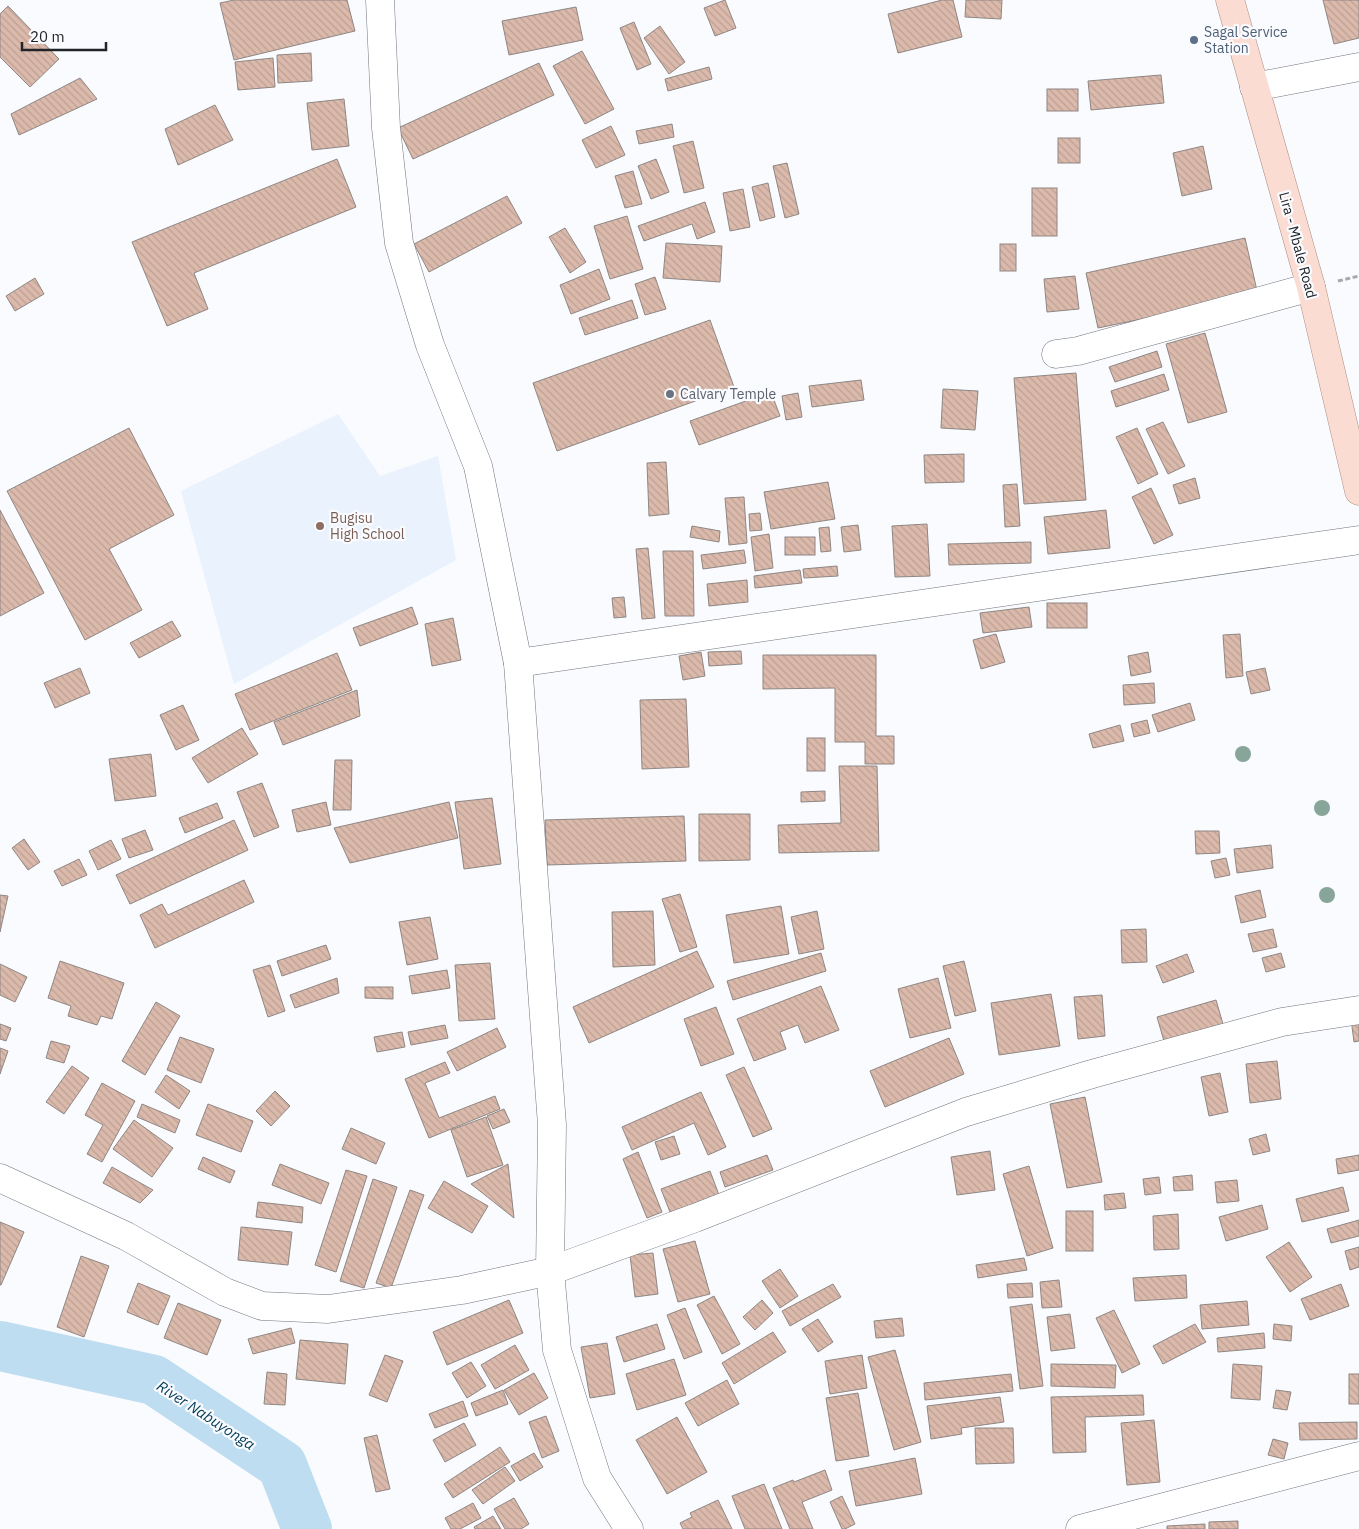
<svg xmlns="http://www.w3.org/2000/svg" width="1359" height="1529" viewBox="0 0 1359 1529" font-family="'IBM Plex Sans',sans-serif">
	<style>
		.built { fill: #eaf2fd }
		.lines { fill: none; stroke-linecap: round; stroke-linejoin: round }
		.river { stroke: #bfddf1; stroke-width: 50 }
		.building { fill: url(#building-back-hatch); stroke: #8f8683 }
		.street-casing { stroke: #71757c; stroke-width: 29 }
		.primary-casing { stroke: #ac8c83; stroke-width: 29 }
		.path { stroke: #a6a8ab; stroke-width: 3; stroke-dasharray: 5 2.5; stroke-linecap: butt }
		.street { stroke: #fff; stroke-width: 28 }
		.primary { stroke: #fadcd3; stroke-width: 28 }
		.tree { fill: #87a598 }
		.service-dot { fill: #5c6f8a; stroke: #f9fbfe; stroke-width: 2 }
		.worship-dot { fill: #6b7280; stroke: #f9fbfe; stroke-width: 2 }
		.education-dot { fill: #8d6e63; stroke: #f9fbfe; stroke-width: 2 }
		.labels { text-anchor: middle; dominant-baseline: central; stroke-width: 4.5; stroke-linejoin: round; paint-order: stroke }
		.service-label { font-size: 14px; fill: #4e5e75; stroke: #f9fbfe; text-anchor: start }
		.street-label { font-size: 14px; fill: #222427; stroke: #f9fbfe }
		.worship-label { font-size: 14px; fill: #5b616d; stroke: #f9fbfe; text-anchor: start }
		.education-label { font-size: 14px; fill: #785e54; stroke: #f9fbfe; text-anchor: start }
		.water-label { font-size: 15px; font-style: italic; fill: #003a56; stroke: #f9fbfe }
	</style>
	<defs>
		<pattern id="building-back-hatch" width="6" height="6" patternUnits="userSpaceOnUse" patternTransform="scale(1.25)"><rect width="6" height="6" fill="#dbbaac"/><path d="M-1 5l2 2M0 0l6 6M5-1l2 2" fill="none" stroke="#bca094"/></pattern>
	</defs>
	<rect width="100%" height="100%" fill="#f9fbfe"/>
	<path class="built" d="M338 414 380 476 438 456 456 560 234 684 181 491Z"/>
	<g class="lines">
		<path class="river" d="M0 1346 154 1380 282 1465 307 1529"/>
	</g>
	<g class="building">
		<path d="M234 0H347L355 31 234 60 220 3Z"/>
		<path d="M725 0 736 28 715 36 704 8Z"/>
		<path d="M942 0H953L962 37 898 53 888 14Z"/>
		<path d="M966 0H1002L1001 19 965 17Z"/>
		<path d="M1323 0H1359V38L1334 44Z"/>
		<path d="M8 6 59 59 30 87 0 57V14Z"/>
		<path d="M576 7 583 40 509 55 502 21Z"/>
		<path d="M634 22 651 64 637 70 620 28Z"/>
		<path d="M660 26 685 62 669 74 644 38Z"/>
		<path d="M582 51 614 109 585 124 553 66Z"/>
		<path d="M311 53 312 81 278 83 277 55Z"/>
		<path d="M273 58 275 87 238 90 235 62Z"/>
		<path d="M539 63 554 95 413 159 398 128Z"/>
		<path d="M709 67 712 79 668 91 665 79Z"/>
		<path d="M1161 75 1164 103 1091 110 1088 81Z"/>
		<path d="M80 78 97 99 19 135 11 114Z"/>
		<rect x="1047" y="89" width="31" height="22"/>
		<path d="M344 99 349 146 312 150 307 103Z"/>
		<path d="M215 105 233 140 178 165 165 129Z"/>
		<path d="M672 124 674 137 639 144 636 131Z"/>
		<path d="M611 126 625 155 596 168 582 140Z"/>
		<rect x="1058" y="138" width="22" height="25"/>
		<path d="M693 141 704 188 684 193 673 146Z"/>
		<path d="M1203 146 1212 189 1182 196 1173 153Z"/>
		<path d="M337 159 356 207 194 273 208 309 167 326 132 242Z"/>
		<path d="M656 159 669 192 651 199 638 166Z"/>
		<path d="M787 163 799 214 785 218 773 166Z"/>
		<path d="M633 171 642 204 625 208 615 176Z"/>
		<path d="M768 183 775 217 760 221 752 187Z"/>
		<rect x="1032" y="188" width="25" height="48"/>
		<path d="M743 189 750 227 730 231 723 193Z"/>
		<path d="M507 196 522 223 429 272 414 244Z"/>
		<path d="M705 202 715 232 697 239 692 224 644 241 638 226Z"/>
		<path d="M627 216 643 269 610 279 594 226Z"/>
		<path d="M565 228 586 262 570 273 549 237Z"/>
		<path d="M1245 238 1258 295 1098 328 1086 273Z"/>
		<path d="M666 243 722 246 720 282 663 278Z"/>
		<rect x="1000" y="244" width="16" height="27"/>
		<path d="M599 269 610 299 571 314 560 285Z"/>
		<path d="M1075 276 1079 309 1047 312 1044 279Z"/>
		<path d="M655 277 666 309 645 315 635 284Z"/>
		<path d="M35 278 44 294 15 311 6 296Z"/>
		<path d="M632 300 638 318 585 335 579 318Z"/>
		<path d="M710 320 734 387 557 451 533 383Z"/>
		<path d="M1205 333 1227 412 1188 423 1166 344Z"/>
		<path d="M1157 351 1162 367 1115 382 1109 367Z"/>
		<path d="M1076 373 1086 500 1024 504 1014 378Z"/>
		<path d="M1164 374 1169 390 1116 407 1111 391Z"/>
		<path d="M861 380 864 400 812 407 809 386Z"/>
		<path d="M943 389 978 391 975 430 941 428Z"/>
		<path d="M771 392 780 416 699 445 690 421Z"/>
		<path d="M798 393 802 417 786 420 782 396Z"/>
		<path d="M1163 422 1185 466 1168 474 1146 429Z"/>
		<path d="M129 428 174 515 109 549 142 610 85 640 7 491Z"/>
		<path d="M1137 428 1158 474 1138 484 1116 437Z"/>
		<path d="M964 454V482L925 483 924 455Z"/>
		<path d="M666 462 669 514 649 516 647 463Z"/>
		<path d="M1195 478 1200 498 1179 504 1173 485Z"/>
		<path d="M828 482 835 519 771 529 764 492Z"/>
		<path d="M1017 484 1020 526 1005 527 1003 485Z"/>
		<path d="M1151 488 1173 535 1154 544 1132 497Z"/>
		<path d="M744 497 747 543 729 545 725 498Z"/>
		<path d="M0 510 44 593 0 616Z"/>
		<path d="M1106 510 1110 548 1048 554 1044 517Z"/>
		<path d="M760 513 762 530 750 531 749 514Z"/>
		<path d="M927 524 930 576 895 577 892 526Z"/>
		<path d="M858 525 861 550 844 552 841 527Z"/>
		<path d="M692 526 720 531 719 542 690 537Z"/>
		<path d="M829 527 831 551 821 552 819 528Z"/>
		<path d="M769 534 773 568 755 571 751 537Z"/>
		<rect x="785" y="537" width="30" height="18"/>
		<path d="M1031 542V563L949 565 948 544Z"/>
		<path d="M648 548 655 618 642 619 636 549Z"/>
		<path d="M744 550 746 563 703 569 701 555Z"/>
		<path d="M663 551H693L694 616H665Z"/>
		<path d="M837 566 838 576 804 578 803 569Z"/>
		<path d="M800 570 802 583 755 588 754 576Z"/>
		<path d="M747 580 748 602 709 606 707 584Z"/>
		<path d="M624 597 626 617 614 618 612 598Z"/>
		<rect x="1047" y="603" width="40" height="25"/>
		<path d="M412 607 418 624 360 646 353 628Z"/>
		<path d="M1029 607 1032 627 983 633 980 613Z"/>
		<path d="M453 618 461 660 432 666 425 624Z"/>
		<path d="M172 621 181 636 139 658 130 643Z"/>
		<path d="M996 634 1005 662 981 669 973 640Z"/>
		<path d="M1240 634 1243 676 1226 678 1223 635Z"/>
		<path d="M741 651 742 664 709 666 708 652Z"/>
		<path d="M701 652 705 676 683 680 679 656Z"/>
		<path d="M1148 652 1151 672 1131 676 1128 656Z"/>
		<path d="M337 653 352 690 250 730 235 694Z"/>
		<path d="M763 655H876V736H894V764H865V742H835V688L763 689Z"/>
		<path d="M80 668 90 693 55 708 44 683Z"/>
		<path d="M1265 668 1270 690 1251 694 1246 672Z"/>
		<path d="M1154 683 1155 703 1124 705 1123 685Z"/>
		<path d="M357 690 360 716 283 745 274 722Z"/>
		<path d="M686 699 689 767 642 769 640 700Z"/>
		<path d="M1190 703 1195 720 1158 732 1152 715Z"/>
		<path d="M183 705 199 740 176 750 160 715Z"/>
		<path d="M1147 720 1150 733 1134 737 1131 724Z"/>
		<path d="M1120 725 1124 741 1093 748 1089 734Z"/>
		<path d="M242 728 258 754 208 783 192 758Z"/>
		<rect x="807" y="738" width="18" height="33"/>
		<path d="M151 754 156 796 115 801 109 759Z"/>
		<path d="M335 760H352L351 810H333Z"/>
		<path d="M839 766H877L879 851 779 853 778 825 841 823Z"/>
		<path d="M262 783 279 827 254 837 237 792Z"/>
		<path d="M825 791V801L801 802V792Z"/>
		<path d="M492 798 501 864 464 869 455 802Z"/>
		<path d="M326 802 331 825 297 832 292 810Z"/>
		<path d="M449 802 458 838 350 863 334 828Z"/>
		<path d="M217 803 223 818 185 833 179 818Z"/>
		<path d="M699 814H750V860L699 861Z"/>
		<path d="M684 816 686 861 547 865 545 820Z"/>
		<path d="M234 820 248 850 130 904 116 875Z"/>
		<path d="M145 830 153 850 129 858 122 839Z"/>
		<path d="M1195 831H1219L1220 853 1196 854Z"/>
		<path d="M24 839 40 862 28 870 12 848Z"/>
		<path d="M111 840 121 859 98 870 89 851Z"/>
		<path d="M1271 845 1273 868 1237 873 1234 849Z"/>
		<path d="M1226 858 1230 875 1215 878 1211 861Z"/>
		<path d="M79 859 87 875 62 886 54 871Z"/>
		<path d="M244 880 254 902 155 948 140 915 162 904 168 915Z"/>
		<path d="M1260 890 1266 917 1241 923 1235 896Z"/>
		<path d="M680 894 697 947 680 952 662 899Z"/>
		<path d="M0 895 8 896 0 932Z"/>
		<path d="M781 906 789 954 734 963 726 915Z"/>
		<path d="M653 911 655 965 613 967 612 912Z"/>
		<path d="M817 911 824 949 799 954 791 917Z"/>
		<path d="M430 917 438 959 407 965 399 922Z"/>
		<path d="M1146 929 1147 962 1122 963 1121 930Z"/>
		<path d="M1273 929 1277 947 1253 952 1248 934Z"/>
		<path d="M326 945 331 959 282 976 277 961Z"/>
		<path d="M697 951 714 987 589 1043 573 1007Z"/>
		<path d="M821 953 826 971 733 1000 727 981Z"/>
		<path d="M1281 953 1285 967 1266 972 1262 958Z"/>
		<path d="M1187 954 1194 972 1163 983 1156 966Z"/>
		<path d="M60 961 124 983 112 1019 101 1016 97 1025 68 1016 71 1006 48 998Z"/>
		<path d="M964 961 976 1011 955 1016 943 966Z"/>
		<path d="M490 963 495 1019 459 1021 455 965Z"/>
		<path d="M0 964 27 977 15 1002 0 995Z"/>
		<path d="M270 965 285 1011 268 1017 253 970Z"/>
		<path d="M447 970 450 988 412 994 409 976Z"/>
		<path d="M337 978 339 993 295 1008 290 995Z"/>
		<path d="M938 978 951 1028 910 1038 898 989Z"/>
		<path d="M821 986 839 1030 805 1043 798 1025 780 1032 786 1049 754 1061 737 1019Z"/>
		<path d="M365 987H393V999L365 998Z"/>
		<path d="M1051 994 1060 1046 999 1055 991 1003Z"/>
		<path d="M1102 995 1105 1036 1078 1039 1074 997Z"/>
		<path d="M1216 1000 1223 1024 1164 1041 1157 1017Z"/>
		<path d="M156 1002 180 1016 145 1075 122 1061Z"/>
		<path d="M716 1007 734 1054 701 1066 684 1019Z"/>
		<path d="M1359 1018V1041L1354 1042 1351 1019Z"/>
		<path d="M0 1024 11 1028 6 1041 0 1039Z"/>
		<path d="M445 1025 448 1038 411 1045 408 1032Z"/>
		<path d="M497 1028 506 1047 457 1071 447 1052Z"/>
		<path d="M402 1032 405 1047 377 1052 374 1037Z"/>
		<path d="M180 1037 214 1049 201 1083 167 1070Z"/>
		<path d="M949 1038 964 1074 885 1107 870 1071Z"/>
		<path d="M51 1041 70 1046 64 1063 46 1058Z"/>
		<path d="M0 1048 8 1051 0 1074Z"/>
		<path d="M1277 1061 1281 1099 1250 1103 1246 1064Z"/>
		<path d="M445 1062 450 1073 425 1083 439 1118 495 1096 500 1109 429 1138 405 1079Z"/>
		<path d="M72 1066 89 1078 64 1114 46 1102Z"/>
		<path d="M744 1067 772 1129 753 1137 726 1075Z"/>
		<path d="M1220 1073 1228 1112 1209 1116 1201 1077Z"/>
		<path d="M166 1075 190 1091 179 1109 155 1092Z"/>
		<path d="M102 1083 135 1101 102 1162 87 1154 103 1125 85 1115Z"/>
		<path d="M275 1091 290 1106 271 1126 256 1111Z"/>
		<path d="M701 1092 726 1147 708 1155 694 1123 632 1150 622 1127Z"/>
		<path d="M1085 1097 1102 1182 1067 1188 1050 1104Z"/>
		<path d="M142 1104 180 1120 175 1133 137 1117Z"/>
		<path d="M208 1104 253 1121 241 1152 196 1135Z"/>
		<path d="M504 1109 510 1122 493 1129 487 1116Z"/>
		<path d="M486 1117 503 1165 467 1177 451 1130Z"/>
		<path d="M134 1120 173 1148 152 1177 113 1149Z"/>
		<path d="M351 1128 385 1143 376 1164 342 1149Z"/>
		<path d="M1266 1134 1270 1151 1253 1155 1249 1139Z"/>
		<path d="M674 1136 680 1154 661 1160 655 1142Z"/>
		<path d="M990 1151 995 1190 957 1195 951 1157Z"/>
		<path d="M638 1152 662 1212 647 1218 623 1159Z"/>
		<path d="M767 1155 773 1170 725 1187 720 1172Z"/>
		<path d="M1359 1155V1170L1338 1174 1336 1159Z"/>
		<path d="M203 1157 235 1171 230 1183 198 1169Z"/>
		<path d="M280 1164 329 1183 321 1204 272 1185Z"/>
		<path d="M508 1164 514 1218 471 1184Z"/>
		<path d="M1029 1166 1053 1248 1027 1256 1003 1174Z"/>
		<path d="M112 1167 153 1190 140 1203 103 1183Z"/>
		<path d="M346 1170 367 1176 336 1272 315 1265Z"/>
		<path d="M710 1171 719 1195 670 1212 661 1189Z"/>
		<path d="M1192 1175 1193 1190 1174 1191 1173 1177Z"/>
		<path d="M1159 1177 1161 1193 1145 1195 1143 1179Z"/>
		<path d="M373 1179 397 1187 364 1288 340 1281Z"/>
		<path d="M1237 1180 1239 1201 1217 1203 1215 1182Z"/>
		<path d="M444 1181 488 1206 472 1233 428 1208Z"/>
		<path d="M1343 1187 1349 1211 1302 1222 1296 1199Z"/>
		<path d="M410 1190 424 1195 391 1288 376 1283Z"/>
		<path d="M1124 1193 1126 1208 1105 1210 1104 1195Z"/>
		<path d="M258 1202 303 1207 302 1223 256 1217Z"/>
		<path d="M1262 1205 1268 1229 1226 1241 1219 1217Z"/>
		<rect x="1066" y="1211" width="27" height="40"/>
		<path d="M1178 1214 1179 1249 1154 1250 1153 1216Z"/>
		<path d="M1359 1220V1236L1331 1243 1327 1229Z"/>
		<path d="M0 1222 24 1232 1 1285H0Z"/>
		<path d="M241 1227 292 1232 288 1265 238 1260Z"/>
		<path d="M695 1241 710 1294 678 1302 663 1249Z"/>
		<path d="M1289 1242 1312 1277 1290 1292 1266 1257Z"/>
		<path d="M1359 1247V1267L1350 1270 1345 1251Z"/>
		<path d="M653 1253 658 1294 635 1297 630 1255Z"/>
		<path d="M81 1256 109 1266 84 1337 57 1327Z"/>
		<path d="M1024 1258 1027 1270 978 1278 976 1265Z"/>
		<path d="M780 1269 798 1296 780 1308 762 1281Z"/>
		<path d="M1186 1275 1187 1298 1135 1301 1133 1278Z"/>
		<path d="M1059 1280 1062 1307 1042 1308 1040 1282Z"/>
		<path d="M138 1283 170 1296 158 1325 127 1312Z"/>
		<path d="M1032 1283 1033 1297 1008 1298 1007 1284Z"/>
		<path d="M833 1284 841 1297 790 1326 782 1311Z"/>
		<path d="M1341 1284 1349 1306 1310 1320 1301 1299Z"/>
		<path d="M714 1296 740 1344 722 1354 697 1305Z"/>
		<path d="M509 1300 523 1333 447 1365 433 1332Z"/>
		<path d="M762 1300 773 1313 755 1330 743 1317Z"/>
		<path d="M1247 1301 1249 1325 1202 1329 1200 1305Z"/>
		<path d="M178 1303 221 1320 207 1355 164 1338Z"/>
		<path d="M1032 1304 1043 1386 1020 1389 1010 1307Z"/>
		<path d="M685 1308 702 1352 684 1359 667 1315Z"/>
		<path d="M1114 1310 1140 1364 1122 1373 1096 1318Z"/>
		<path d="M1070 1314 1075 1348 1051 1351 1047 1317Z"/>
		<path d="M902 1318 904 1336 876 1338 874 1321Z"/>
		<path d="M818 1319 833 1342 818 1352 802 1329Z"/>
		<path d="M657 1324 665 1349 624 1362 616 1337Z"/>
		<path d="M1195 1324 1206 1342 1163 1364 1153 1346Z"/>
		<path d="M1274 1324 1292 1326 1291 1341 1273 1339Z"/>
		<path d="M291 1328 295 1343 253 1354 248 1339Z"/>
		<path d="M773 1332 786 1352 734 1384 722 1363Z"/>
		<path d="M1264 1333 1265 1348 1218 1352 1217 1338Z"/>
		<path d="M300 1340 348 1344 345 1384 296 1379Z"/>
		<path d="M607 1343 615 1394 590 1398 581 1347Z"/>
		<path d="M515 1345 529 1370 495 1389 481 1365Z"/>
		<path d="M895 1350 921 1442 894 1450 868 1357Z"/>
		<path d="M385 1355 403 1361 387 1402 369 1395Z"/>
		<path d="M862 1355 867 1388 830 1394 825 1361Z"/>
		<path d="M674 1359 686 1395 637 1410 626 1374Z"/>
		<path d="M471 1362 486 1386 467 1398 452 1373Z"/>
		<path d="M1051 1364 1116 1365 1115 1388 1051 1386Z"/>
		<path d="M1233 1364 1262 1366 1260 1400 1231 1398Z"/>
		<path d="M267 1372 287 1374 285 1405 264 1404Z"/>
		<path d="M534 1373 548 1398 519 1415 504 1390Z"/>
		<path d="M1011 1374 1013 1391 925 1400 924 1383Z"/>
		<rect x="1349" y="1374" width="10" height="30"/>
		<path d="M727 1380 739 1404 698 1426 685 1403Z"/>
		<path d="M503 1390 508 1404 476 1416 471 1403Z"/>
		<path d="M1276 1390 1291 1392 1287 1410 1273 1408Z"/>
		<path d="M858 1393 869 1456 836 1461 826 1398Z"/>
		<path d="M1143 1395 1144 1415 1085 1417 1086 1452 1053 1453 1051 1397Z"/>
		<path d="M1000 1397 1004 1422 961 1428 962 1434 931 1439 927 1406Z"/>
		<path d="M463 1401 468 1416 435 1428 429 1414Z"/>
		<path d="M546 1416 559 1451 542 1458 529 1422Z"/>
		<path d="M677 1417 707 1472 667 1494 636 1440Z"/>
		<path d="M1154 1420 1160 1482 1127 1485 1121 1423Z"/>
		<path d="M1357 1422V1439L1300 1440 1299 1423Z"/>
		<path d="M464 1423 476 1445 445 1462 433 1440Z"/>
		<path d="M975 1428H1013L1014 1463 976 1464Z"/>
		<path d="M377 1435 390 1489 376 1492 364 1438Z"/>
		<path d="M1273 1439 1288 1443 1284 1459 1268 1455Z"/>
		<path d="M500 1447 510 1462 453 1498 444 1484Z"/>
		<path d="M534 1453 543 1467 520 1481 511 1466Z"/>
		<path d="M915 1458 922 1494 856 1506 849 1471Z"/>
		<path d="M505 1467 515 1481 483 1504 472 1490Z"/>
		<path d="M825 1470 832 1490 802 1502 813 1529H790L773 1488 793 1480 794 1482Z"/>
		<path d="M764 1484 782 1529H745L732 1496Z"/>
		<path d="M842 1496 855 1524 845 1529H842L830 1502Z"/>
		<path d="M514 1498 529 1524 521 1529H505L494 1509Z"/>
		<path d="M718 1500 732 1529H683L680 1523 692 1517 690 1513Z"/>
		<path d="M473 1503 481 1518 460 1529H451L445 1518Z"/>
		<path d="M493 1516 501 1529H475L474 1527Z"/>
		<path d="M1238 1521V1529H1209V1522Z"/>
		<path d="M1205 1524V1529H1167V1526Z"/>
	</g>
	<g class="lines">
		<g class="street-casing">
			<g id="street">
				<path d="M380 0 386 128 399 243 430 345 478 466 518 663 552 1125 550 1271 557 1350 597 1478 629 1529"/>
				<path d="M1254 87 1359 67"/>
				<path d="M1056 354 1078 351 1311 287"/>
				<path d="M518 663 1359 540"/>
				<path d="M0 1178 126 1236 225 1292 262 1306 328 1309 462 1290 550 1271 695 1218 966 1112 1092 1074 1282 1022 1359 1010"/>
				<path d="M1080 1529 1359 1456"/>
			</g>
		</g>
		<g class="primary-casing">
			<path id="primary" d="M1230 0 1311 287 1359 491"/>
		</g>
		<path class="path" d="M1338 281 1359 276"/>
		<use href="#street" class="street"/>
		<use href="#primary" class="primary"/>
	</g>
	<g class="tree">
		<circle cx="1243" cy="754" r="8"/>
		<circle cx="1322" cy="808" r="8"/>
		<circle cx="1327" cy="895" r="8"/>
	</g>
	<circle class="service-dot" cx="1194" cy="40" r="5"/>
	<circle class="worship-dot" cx="670" cy="394" r="5"/>
	<circle class="education-dot" cx="320" cy="526" r="5"/>
	<g class="labels">
		<g class="service-label">
			<text x="1204" y="32">Sagal Service<tspan x="1204" dy="16">Station</tspan></text>
		</g>
		<g class="street-label">
			<text transform="translate(1298 245) rotate(75)">Lira - Mbale Road</text>
		</g>
		<g class="worship-label">
			<text x="680" y="394">Calvary Temple</text>
		</g>
		<g class="education-label">
			<text x="330" y="518">Bugisu<tspan x="330" dy="16">High School</tspan></text>
		</g>
		<g class="water-label">
			<text transform="translate(206 1415) rotate(33)">River Nabuyonga</text>
		</g>
	</g>
	<path d="M22 42v8h84v-8" fill="none" stroke="#222427" stroke-width="2.5"/>
	<text x="30" y="42" font-size="15" fill="#222427" stroke="#f9fbfe" stroke-width="4" paint-order="stroke">20 m</text>
</svg>
